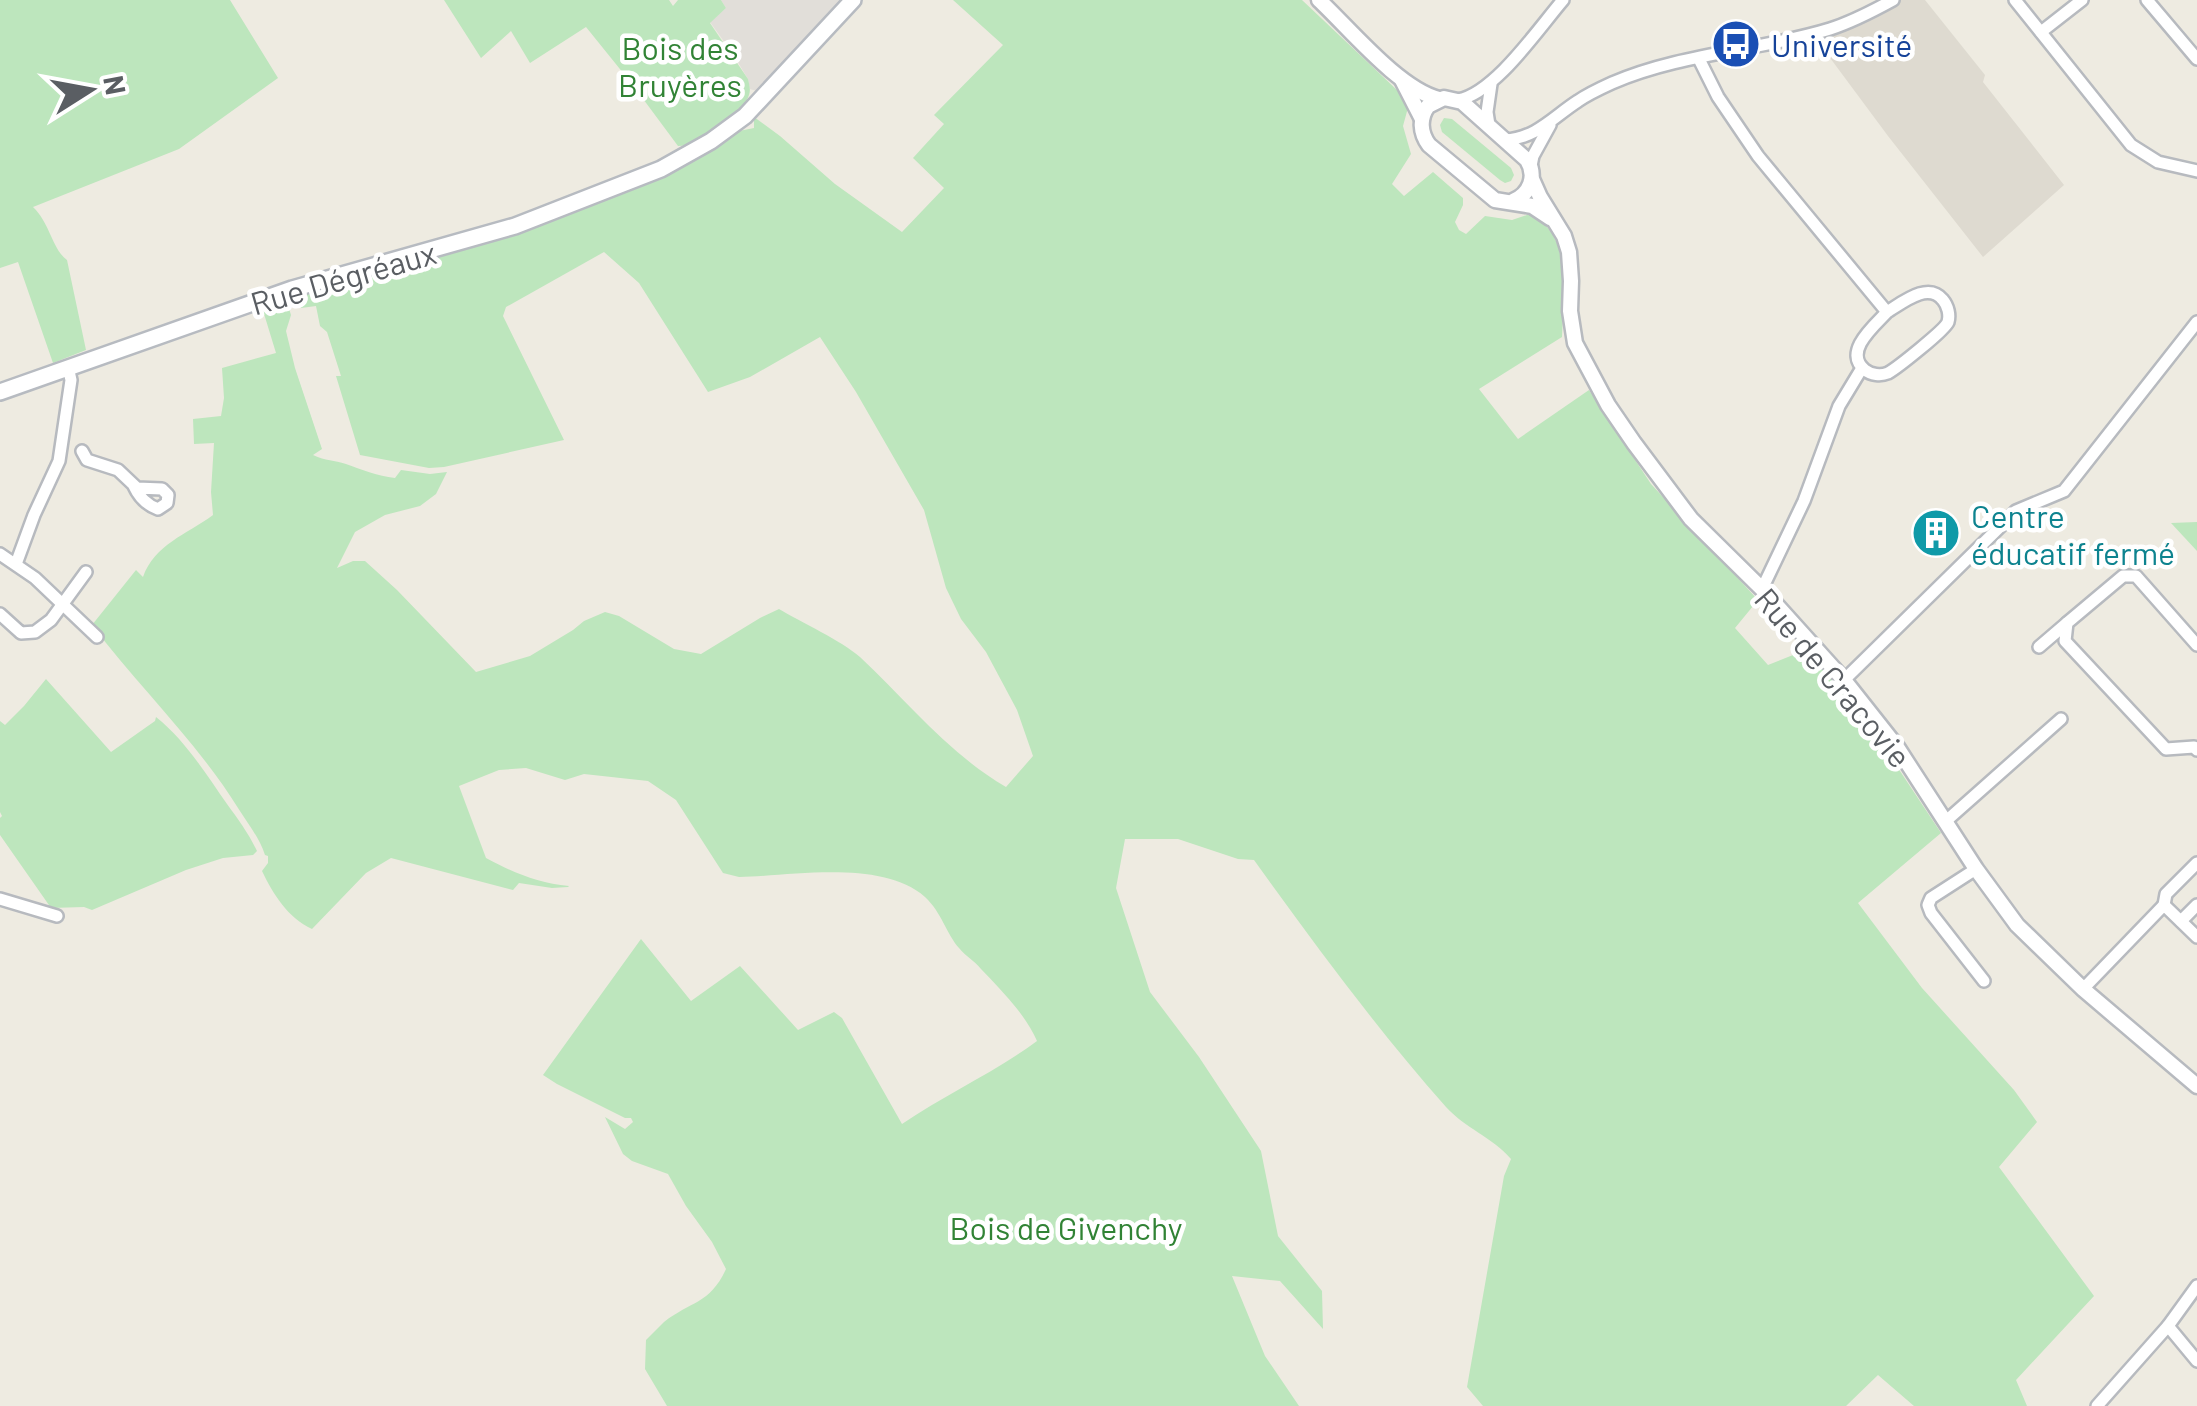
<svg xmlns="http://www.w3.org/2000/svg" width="2197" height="1406" viewBox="0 0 2197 1406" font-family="Barlow,sans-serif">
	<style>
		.industrial { fill: #e1ded9 }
		.education { fill: #dedad0 }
		.green { fill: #bde6bd }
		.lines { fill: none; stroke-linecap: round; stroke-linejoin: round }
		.minor-casing { stroke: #b7babf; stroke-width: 16 }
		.tertiary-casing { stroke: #b7babf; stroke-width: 19 }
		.secondary-casing { stroke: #b7bbc1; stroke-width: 20 }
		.minor { stroke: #fff; stroke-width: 11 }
		.tertiary { stroke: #fff; stroke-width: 14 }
		.secondary { stroke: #fff; stroke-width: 15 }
		.labels { text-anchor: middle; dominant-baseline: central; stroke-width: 9; stroke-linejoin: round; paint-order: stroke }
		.transit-label { font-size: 32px; fill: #164399; stroke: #fff; text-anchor: start }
		.park-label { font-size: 32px; fill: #318335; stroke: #fff }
		.street-label { font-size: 32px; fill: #5a5e63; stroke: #fff }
		.culture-label { font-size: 32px; fill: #0d838f; stroke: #fff; text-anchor: start }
	</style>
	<rect width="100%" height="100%" fill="#eeebe1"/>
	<path class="industrial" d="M721 0H843L757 91 750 89 748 79 733 54 710 22 726 8Z"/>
	<path class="education" d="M1900 0H1925L1985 75 1983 82 2064 185 1983 257 1888 136 1819 43Z"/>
	<g class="green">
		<path d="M0 0H230L278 78 179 149 33 207C50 223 52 249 67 260L86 350 53 363 18 262 0 268Z"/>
		<path d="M444 0H669L673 6 678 0H721L726 8 710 23 748 79C749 84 751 89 749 95 744 113 698 146 678 146L632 84 586 27 530 63 511 31 481 58Z"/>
		<path d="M953 0H1302L1398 91 1409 104 1403 126 1411 154 1392 184 1404 196 1433 172 1463 198V205L1455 222 1459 230 1466 234 1485 216 1512 220 1530 214C1539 220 1548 226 1553 235 1569 264 1563 306 1562 337L1479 389 1518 439 1589 390 1651 484 1758 600 1735 628 1768 665 1808 649 1847 691 1941 833 1858 903 1922 988 2014 1090 2037 1122 1999 1167 2094 1296 2016 1380 2027 1406H1914L1878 1375 1846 1406H1483L1467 1387 1504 1176 1511 1159C1492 1137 1465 1128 1446 1107 1377 1029 1315 945 1254 860L1238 859 1178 839H1125L1116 888 1150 992 1199 1057 1261 1151 1278 1236 1322 1291 1323 1329 1280 1281 1232 1276 1265 1356 1299 1406H667L645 1369 646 1340C652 1334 658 1328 664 1322 691 1301 710 1304 726 1269L712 1242 686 1206 668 1174 632 1161 623 1154 605 1117 625 1129 633 1122 631 1118H625L557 1084 543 1075 641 939 691 1001 740 966 798 1030 834 1012 842 1018 902 1124C946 1094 995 1072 1037 1041 1026 1015 1001 990 981 969 975 961 965 956 959 948 946 933 942 913 925 897 882 859 793 876 739 877L723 873 676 800 648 781 584 774 565 780 526 768 499 770 459 786 486 858C514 873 538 883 569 886L568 887 552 888 519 883 513 890 391 858 366 873 312 929C288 918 273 894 262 871L268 863V856L265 855C259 837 248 824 238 808 197 742 139 687 92 625L136 570 143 577C155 544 186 535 213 515L211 492 214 443 194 444 193 419 221 416 224 398 222 368 276 353 261 304 285 296 291 315 286 331 295 368 322 449 313 455C326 461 334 460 346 464 363 470 377 476 395 478L401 470 430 474 447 472 436 494 420 506 385 515 355 532 337 568 353 561H365L397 590 476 672 530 656 573 630 584 621 605 612 619 616 674 649 701 654 760 618 779 609C801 622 842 641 860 657 908 702 949 754 1006 787L1033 756 1017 710 986 652 961 619 946 588 924 510 856 392 820 337 750 377 708 392 639 283 604 252 506 307 503 316 564 440 444 467 429 468 360 455 336 376H341L327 332 320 326 316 306 301 308 294 293 325 283 466 249 509 234 610 198 668 173 696 158 703 156 704 153 739 131 754 128V117L780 136 835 184 902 232 944 188 913 158 944 124 934 115 1003 45Z"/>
		<path d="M1444 118 1452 119 1511 168 1514 175 1511 181 1505 183 1500 180 1442 132 1440 125Z"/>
		<path d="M2197 522V551L2171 523Z"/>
		<path d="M46 679 111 752 155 721 156 717C185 740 206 774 227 804 238 819 249 834 257 851L253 855 223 858 186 870 92 910 84 907 51 908 0 835V818L2 816 0 812V721L5 725 24 706Z"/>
	</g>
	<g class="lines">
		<g class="minor-casing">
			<g id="minor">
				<path d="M2015 0 2131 145 2158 162 2197 171"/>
				<path d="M2147 0 2197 59"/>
				<path d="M2041 32 2082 0"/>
				<path d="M1699 59 1718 97 1758 156 1887 312C1902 303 1928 281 1943 300 1948 306 1950 315 1948 322 1945 330 1897 368 1888 373 1881 376 1871 375 1865 370 1842 352 1875 325 1887 312"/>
				<path d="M1458 100C1495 93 1538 29 1563 0"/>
				<path d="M1489 125 1487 112 1491 84"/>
				<path d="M1505 140C1537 138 1553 117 1578 101 1588 94 1601 88 1612 83 1681 53 1759 51 1830 29 1852 22 1873 11 1893 0"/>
				<path d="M1531 166 1533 156 1550 125"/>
				<path d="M82 451 87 460 118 470 137 488 162 489 168 495 167 503 158 509C147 505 139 497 134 486"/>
				<path d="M0 554 35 578 97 637"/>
				<path d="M16 564 34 515 59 461 71 380 68 367"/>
				<path d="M1762 589 1804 501 1839 406 1862 368"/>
				<path d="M0 614 21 633 35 632 51 620 86 572"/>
				<path d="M2197 645 2136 576H2123L2067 623 2065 641 2166 749 2194 747 2197 750"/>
				<path d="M2039 647 2067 623"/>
				<path d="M1844 680 2016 511 2064 491 2197 322"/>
				<path d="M1946 821 2061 719"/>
				<path d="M1976 869 1931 898 1928 905 1931 913 1984 981"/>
				<path d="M0 899 57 916"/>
				<path d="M2164 905 2166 894 2197 863"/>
				<path d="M2181 921 2197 905"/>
				<path d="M2083 989 2164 905 2197 937"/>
				<path d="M2168 1326 2197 1361"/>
				<path d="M2097 1406 2168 1326 2197 1286"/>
			</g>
		</g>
		<g class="tertiary-casing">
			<g id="tertiary">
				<path d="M1319 0C1350 29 1399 89 1439 99"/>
				<path d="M1402 80 1422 119"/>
				<path d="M1532 179 1540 197 1564 236 1569 252 1571 281 1570 311 1575 343 1608 405 1634 443 1691 519 1762 589 1844 680 1897 747 1976 869 2017 925 2083 989 2197 1086"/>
				<path d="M1513 201C1530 194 1537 176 1527 160L1462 102 1444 98 1428 106C1419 118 1420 133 1429 145L1495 200 1532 206 1550 218"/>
			</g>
		</g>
		<g class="secondary-casing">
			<path id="secondary" d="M0 392 292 289 515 226 661 169 711 141 745 116 853 0"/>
		</g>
		<use href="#minor" class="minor"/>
		<use href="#tertiary" class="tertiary"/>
		<use href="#secondary" class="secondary"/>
	</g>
	<defs>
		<g id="bus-disc" transform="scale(2.5)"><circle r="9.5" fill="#1a4fb4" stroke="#fff"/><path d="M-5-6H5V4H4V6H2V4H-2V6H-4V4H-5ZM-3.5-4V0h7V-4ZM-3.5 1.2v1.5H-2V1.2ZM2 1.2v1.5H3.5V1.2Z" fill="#fff"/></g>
		<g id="building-disc" transform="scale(2.5)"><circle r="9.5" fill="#0f9aa8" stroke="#fff"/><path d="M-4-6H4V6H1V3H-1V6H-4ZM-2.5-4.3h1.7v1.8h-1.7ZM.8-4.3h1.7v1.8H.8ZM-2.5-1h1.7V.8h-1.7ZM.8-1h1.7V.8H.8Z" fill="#fff"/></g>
	</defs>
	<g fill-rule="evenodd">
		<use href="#bus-disc" x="1736" y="44"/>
		<use href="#building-disc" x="1936" y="533"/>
	</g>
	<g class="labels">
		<g class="transit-label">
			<text x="1771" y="44">Université</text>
		</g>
		<g class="park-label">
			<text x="680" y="47">Bois des<tspan x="680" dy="37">Bruyères</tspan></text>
			<text x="1066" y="1227">Bois de Givenchy</text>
		</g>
		<g class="street-label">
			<text transform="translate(343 277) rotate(-16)">Rue Dégréaux</text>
			<text transform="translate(1834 677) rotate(50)">Rue de Cracovie</text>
		</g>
		<g class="culture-label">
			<text x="1971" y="515">Centre<tspan x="1971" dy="37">éducatif fermé</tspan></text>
		</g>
	</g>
	<g transform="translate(90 90) rotate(79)" stroke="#ffffff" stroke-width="8" paint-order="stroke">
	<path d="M0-8L18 38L0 25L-18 38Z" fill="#5a5e63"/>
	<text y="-15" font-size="28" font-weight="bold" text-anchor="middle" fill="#5a5e63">N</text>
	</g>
</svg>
